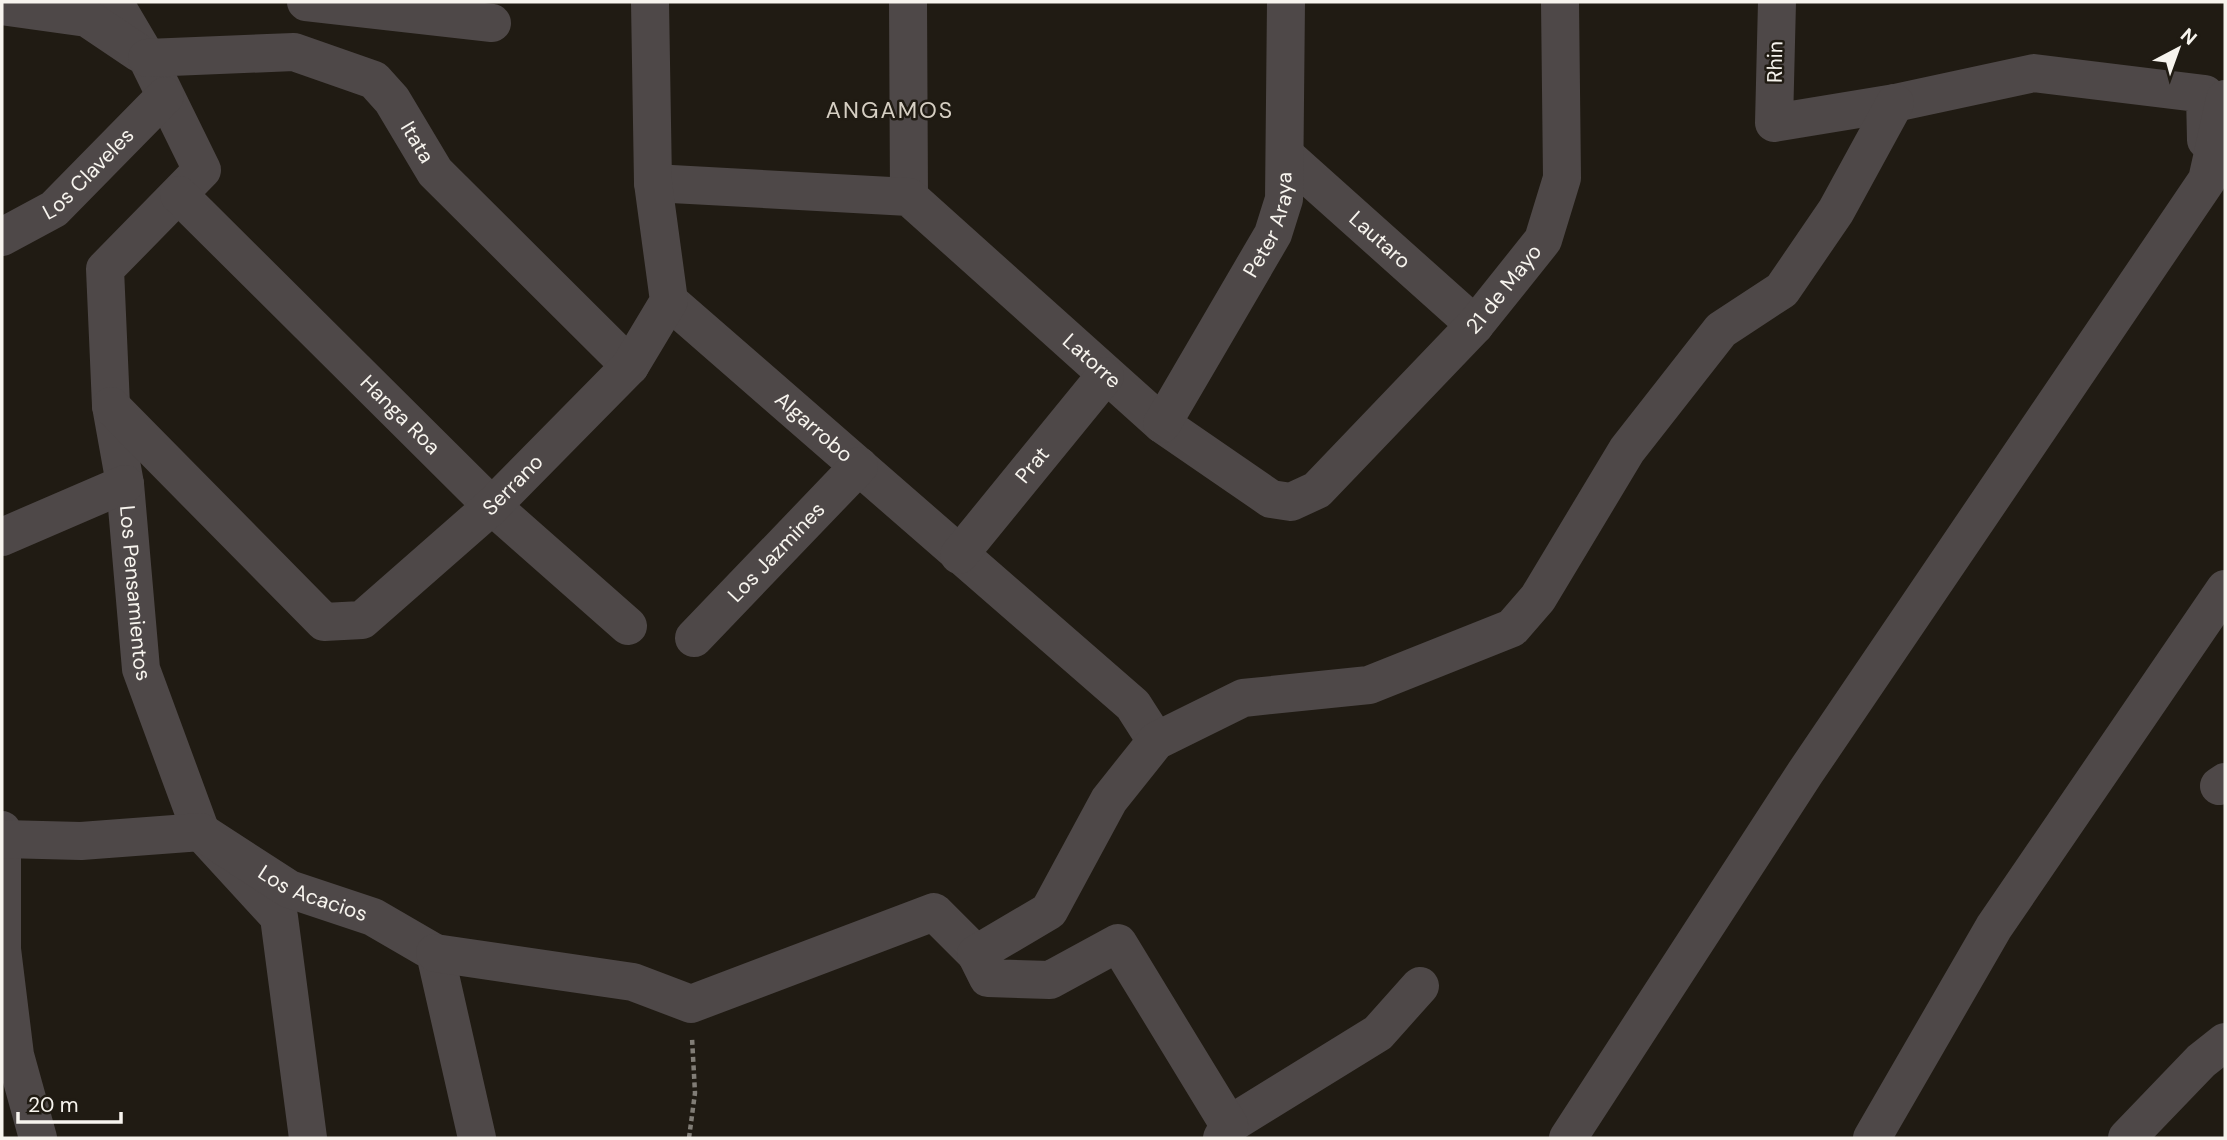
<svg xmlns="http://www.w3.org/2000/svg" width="2227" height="1140" viewBox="0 0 2227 1140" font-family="'DM Sans',sans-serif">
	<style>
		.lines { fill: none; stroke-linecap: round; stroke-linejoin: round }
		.path { stroke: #817d76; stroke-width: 4.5; stroke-dasharray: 5 3.5; stroke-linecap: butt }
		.minor { stroke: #4e4848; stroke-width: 38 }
		.labels { text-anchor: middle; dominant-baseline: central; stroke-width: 5; stroke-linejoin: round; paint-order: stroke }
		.street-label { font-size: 21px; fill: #f7f4ee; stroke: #201b13 }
		.neighbourhood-label { font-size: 23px; letter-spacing: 2px; fill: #d6cfc3; stroke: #201b13 }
	</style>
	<rect width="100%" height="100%" fill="#201b13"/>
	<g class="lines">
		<path class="path" d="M689 1138 695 1093 692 1038"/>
		<g class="minor">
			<path id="s1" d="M114 2 147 58 202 170 105 269 111 406 125 484 141 669 201 832 279 917 308 1138"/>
			<path d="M306 2 492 23"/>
			<path d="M908 2 909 197"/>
			<path d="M1777 2 1774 123 1895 103 2034 73 2205 94 2206 140"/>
			<path d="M2 6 87 18 139 53"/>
			<path id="s2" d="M147 58 294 52 374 80 392 100 435 172 630 366"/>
			<path id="s3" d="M1286 156 1475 325"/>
			<path id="s4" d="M653 183 909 197 1162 424 1271 499 1291 502 1317 490 1475 325 1543 240 1562 178 1560 2"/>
			<path id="s5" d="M179 195 492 506 628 626"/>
			<path id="s6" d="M2 237 54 209 165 96"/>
			<path id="s7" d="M669 301 1133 705 1156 741"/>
			<path id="s8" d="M111 406 324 622 362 620 492 506 630 366 669 301 653 183 650 2"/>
			<path id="s9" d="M1162 424 1273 234 1284 199 1286 2"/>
			<path d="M2 537 125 484"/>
			<path id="s10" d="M959 555 1105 376"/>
			<path id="s11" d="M694 638 859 466"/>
			<path d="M2219 786 2225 782"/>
			<path d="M2 830V949L15 1055 38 1138"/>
			<path id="s12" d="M3 839 81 841 201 832 289 889 373 917 435 953 477 1138"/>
			<path d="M435 953 633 982 691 1004 934 912 976 954"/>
			<path d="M1229 1125 1378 1033 1420 986"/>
			<path d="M1222 1138 1229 1125 1118 943 1050 980 988 978 976 954 1049 911 1109 800 1156 741 1243 698 1369 685 1512 628 1538 598 1627 450 1721 330 1782 290 1836 211 1895 103"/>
			<path d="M1568 1138 1805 773 2207 180 2225 99"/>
			<path d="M1872 1138 1994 927 2225 589"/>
			<path d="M2127 1138 2201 1061 2225 1042"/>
		</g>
	</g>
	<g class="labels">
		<g class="street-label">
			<text transform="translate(1775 62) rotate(-89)">Rhin</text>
			<text stroke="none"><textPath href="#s2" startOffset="308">Itata</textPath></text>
			<text stroke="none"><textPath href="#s6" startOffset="108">Los Claveles</textPath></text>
			<text stroke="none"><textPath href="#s9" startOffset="228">Peter Araya</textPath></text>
			<text stroke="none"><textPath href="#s3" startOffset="126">Lautaro</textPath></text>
			<text stroke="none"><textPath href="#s4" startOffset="1052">21 de Mayo</textPath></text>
			<text stroke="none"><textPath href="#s4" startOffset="502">Latorre</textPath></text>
			<text stroke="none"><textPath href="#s5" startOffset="312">Hanga Roa</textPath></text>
			<text stroke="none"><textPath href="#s7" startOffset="192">Algarrobo</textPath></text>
			<text stroke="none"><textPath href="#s10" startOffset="116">Prat</textPath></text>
			<text stroke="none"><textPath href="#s8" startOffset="544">Serrano</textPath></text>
			<text stroke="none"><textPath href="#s11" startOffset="119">Los Jazmines</textPath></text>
			<text stroke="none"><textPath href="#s1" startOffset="654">Los Pensamientos</textPath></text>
			<text stroke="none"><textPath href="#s12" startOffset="327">Los Acacios</textPath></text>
		</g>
		<g class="neighbourhood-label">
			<text x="890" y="110">ANGAMOS</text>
		</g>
	</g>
	<rect width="2227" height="1140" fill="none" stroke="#f7f4ee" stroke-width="7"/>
	<g transform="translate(2178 49) rotate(41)" stroke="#201b13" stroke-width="5" paint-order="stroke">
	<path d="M0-5L12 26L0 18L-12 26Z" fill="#f7f4ee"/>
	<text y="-10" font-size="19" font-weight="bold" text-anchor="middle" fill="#f7f4ee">N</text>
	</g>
	<path d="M18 1112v10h103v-10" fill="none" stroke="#f7f4ee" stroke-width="3.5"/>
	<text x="28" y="1112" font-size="21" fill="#f7f4ee" stroke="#201b13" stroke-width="5" paint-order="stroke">20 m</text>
</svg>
